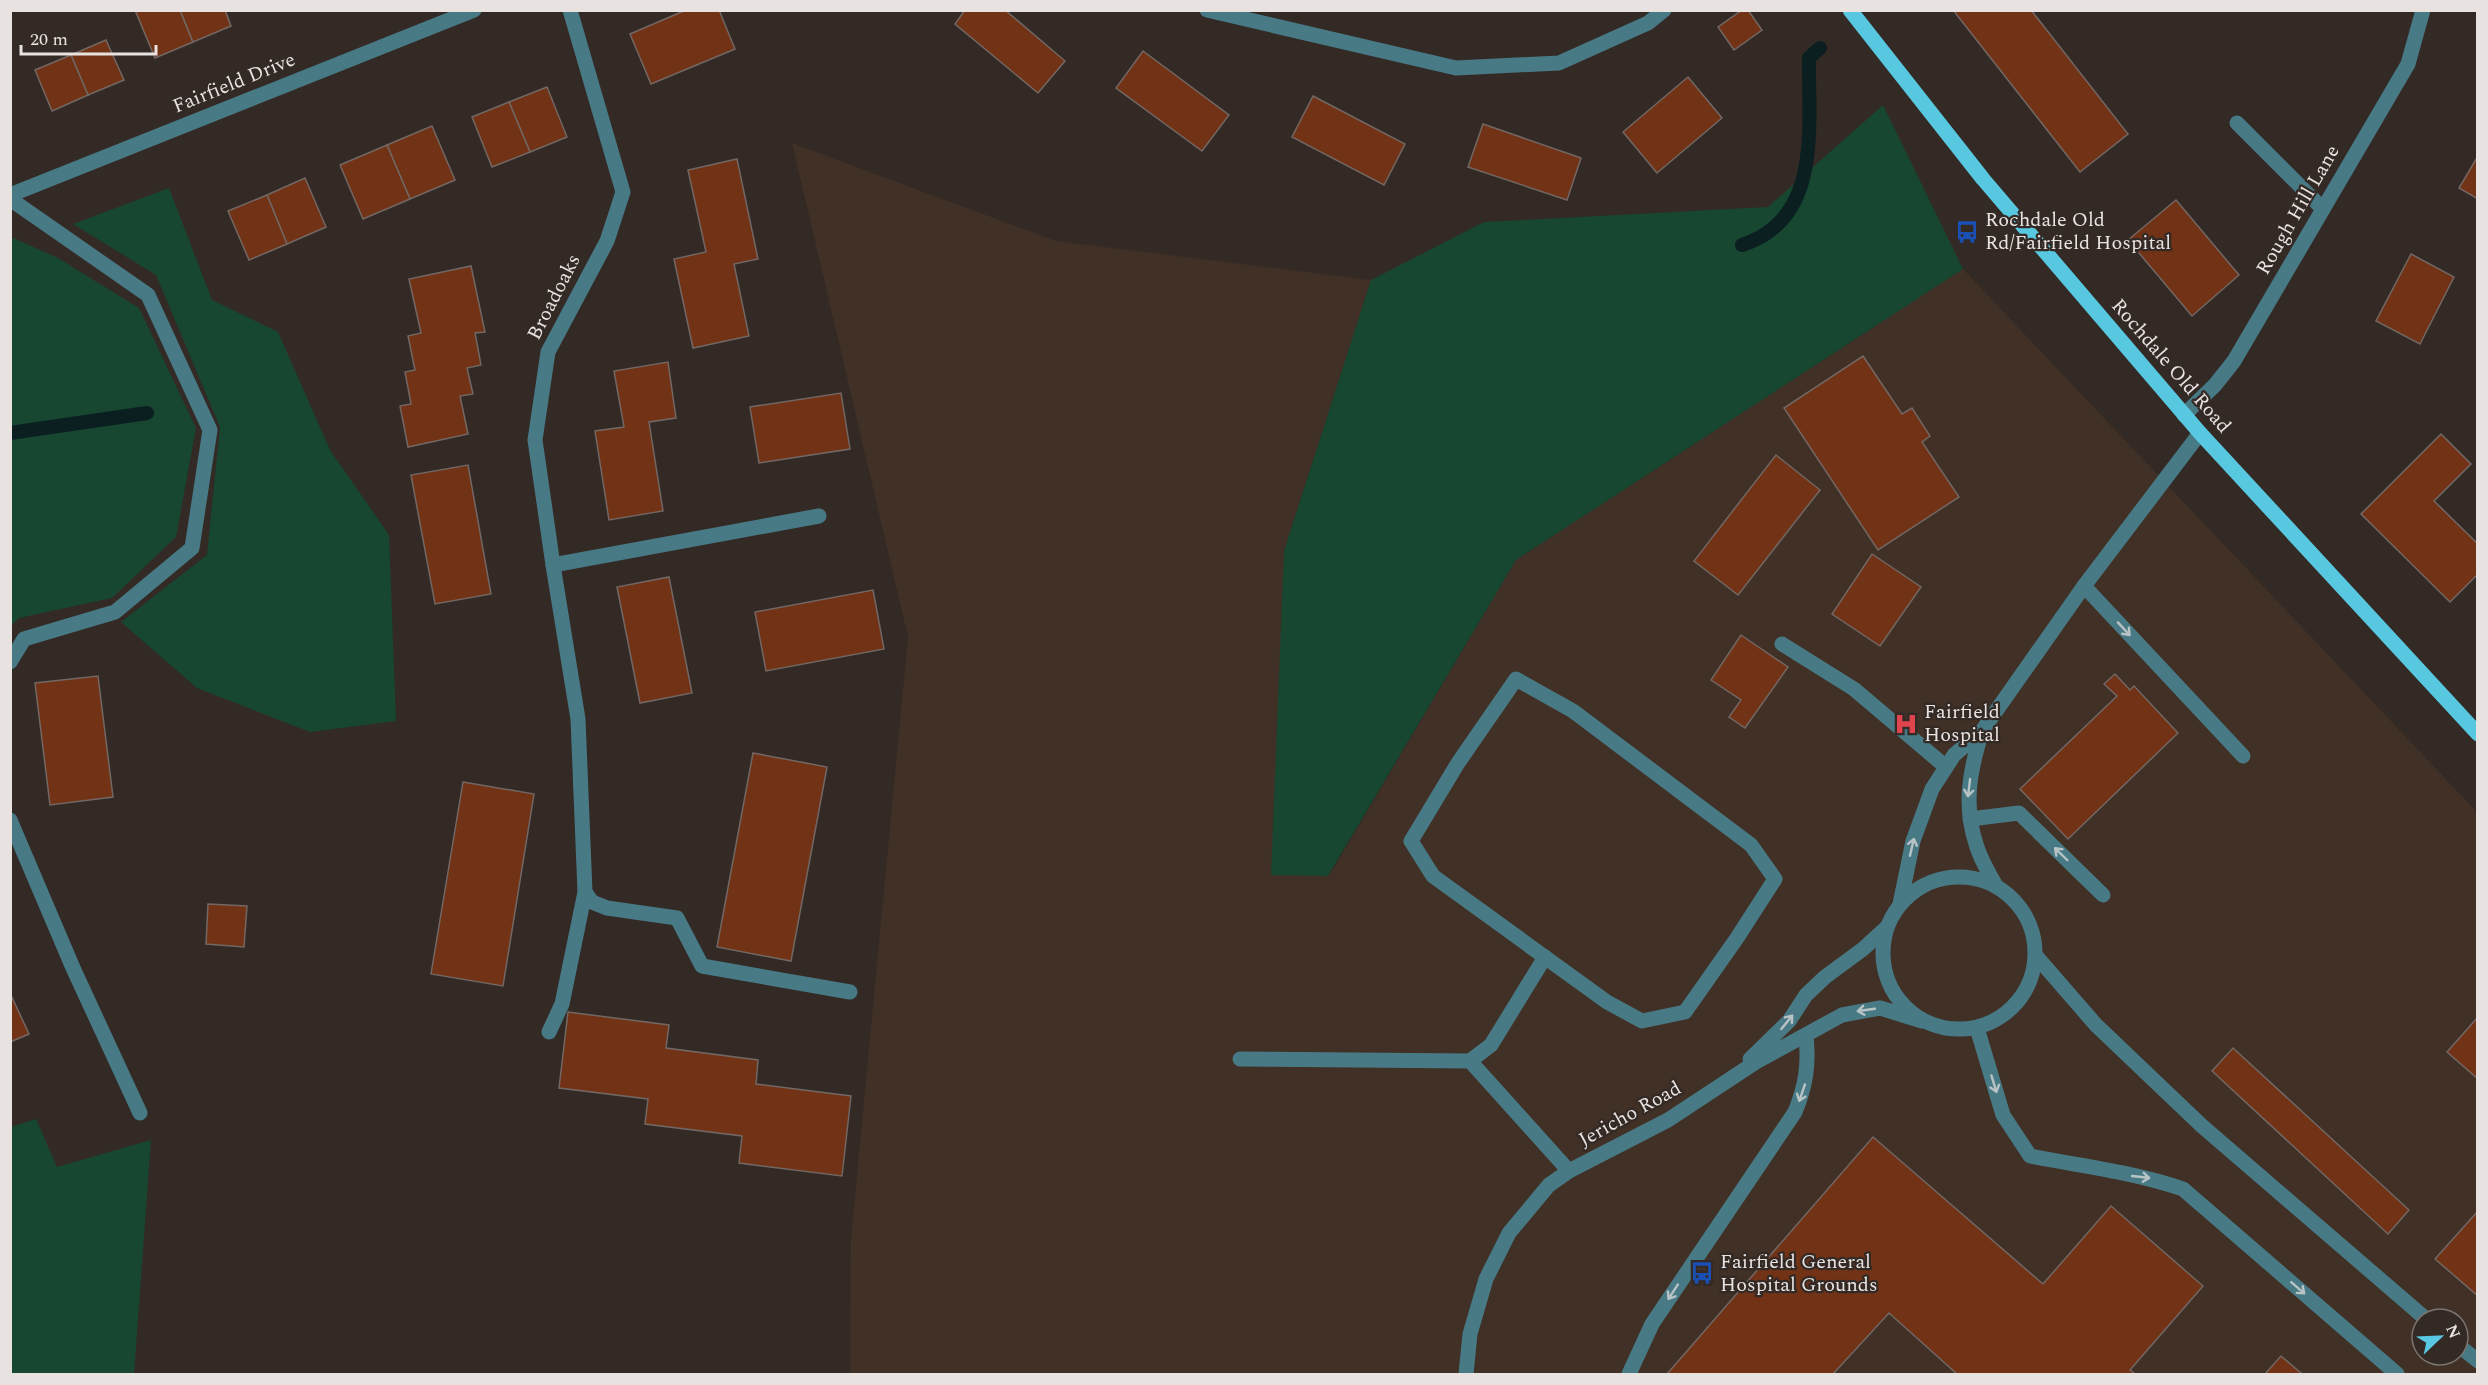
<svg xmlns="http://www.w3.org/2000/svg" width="2488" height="1385" viewBox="0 0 2488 1385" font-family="Spectral,serif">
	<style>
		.medical { fill: #403025; fill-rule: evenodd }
		.green { fill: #174631 }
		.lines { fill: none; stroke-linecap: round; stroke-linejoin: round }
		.stream { stroke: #0b1e20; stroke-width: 14 }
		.building { fill: #723215; stroke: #726763; stroke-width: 1.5 }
		.minor { stroke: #487a86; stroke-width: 15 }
		.major { stroke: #58c8e0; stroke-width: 15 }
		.oneway { stroke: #b8c3c5 }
		.labels { text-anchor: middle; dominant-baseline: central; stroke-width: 4.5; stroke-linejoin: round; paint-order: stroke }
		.street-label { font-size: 20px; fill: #e8e2e0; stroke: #332a26 }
		.poi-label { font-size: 20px; fill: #e8e2e0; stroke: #332a26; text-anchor: start }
	</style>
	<rect width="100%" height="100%" fill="#332a26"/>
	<path class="medical" d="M792 143 1056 241 1371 280 1284 551 1329 876 1516 560 1963 269 2477 812V1374H850L851 1238 908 637ZM2422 1319H2458V1355H2422Z"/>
	<g class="green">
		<path d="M1883 105 1963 269 1516 560 1328 876 1271 875 1284 551 1371 280 1484 222 1768 207Z"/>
		<path d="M169 188 212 300 278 332 330 450 389 535 396 721 310 732 197 688 121 622 207 555 220 427 156 275 73 224Z"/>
		<path d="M11 237 58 258 139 308 196 428 176 537 112 598 19 618 11 626Z"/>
		<path d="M36 1119 57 1167 151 1140 134 1374H11V1127Z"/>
	</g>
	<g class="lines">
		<g class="stream">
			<path d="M1742 245C1823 219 1808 126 1809 58L1820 48"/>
			<path d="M10 433 147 413"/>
		</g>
	</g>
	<g class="building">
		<path d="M135 10H180L193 42 155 58Z"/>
		<path d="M180 10H225L231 26 193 42Z"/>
		<path d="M686 10H719L735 49 651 84 630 34Z"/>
		<path d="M965 10H1005L1065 61 1038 93 955 24Z"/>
		<path d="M1742 10H1748L1762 30 1734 50 1718 27Z"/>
		<path d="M1953 10H2031L2128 134 2080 172Z"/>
		<path d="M106 40 124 80 88 95 71 55Z"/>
		<path d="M1143 51 1229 115 1202 151 1116 88Z"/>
		<path d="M71 55 88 95 52 111 35 70Z"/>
		<path d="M1688 77 1722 118 1657 173 1623 132Z"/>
		<path d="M547 87 567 137 530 152 509 102Z"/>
		<path d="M1313 96 1405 144 1384 185 1292 137Z"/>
		<path d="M509 102 530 152 492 167 472 117Z"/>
		<path d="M1483 124 1581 158 1567 200 1468 167Z"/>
		<path d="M432 126 455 180 410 199 387 145Z"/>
		<path d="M387 145 410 199 363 219 340 165Z"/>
		<path d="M2478 156V199L2459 188Z"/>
		<path d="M737 159 758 259 734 264 749 336 693 348 674 259 706 252 688 170Z"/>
		<path d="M305 178 326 227 287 244 267 195Z"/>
		<path d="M267 195 287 244 249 260 228 211Z"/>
		<path d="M2176 200 2239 275 2192 316 2128 240Z"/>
		<path d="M2411 254 2454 277 2420 344 2376 321Z"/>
		<path d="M471 266 485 332 475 333 481 365 467 368 473 394 460 396 468 434 408 447 400 406 411 404 405 372 415 370 408 336 421 333 409 279Z"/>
		<path d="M1863 356 1902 414 1912 408 1930 436 1922 442 1959 497 1878 550 1784 408Z"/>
		<path d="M668 362 676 418 649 422 663 511 609 520 595 431 624 427 614 371Z"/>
		<path d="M841 393 850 449 759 463 750 407Z"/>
		<path d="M2441 434 2471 464 2434 501 2478 544V574L2450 602 2361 514Z"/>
		<path d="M1776 455 1820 490 1738 595 1694 561Z"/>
		<path d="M468 465 491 594 435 604 411 475Z"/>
		<path d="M1872 554 1921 587 1880 646 1832 614Z"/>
		<path d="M669 577 692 693 640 703 617 587Z"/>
		<path d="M873 590 884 649 766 671 755 612Z"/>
		<path d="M1741 635 1788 667 1745 728 1729 717 1741 700 1711 680Z"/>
		<path d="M2115 674 2130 690 2134 686 2178 733 2068 839 2020 789 2117 696 2104 684Z"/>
		<path d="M98 676 113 797 50 805 35 683Z"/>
		<path d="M753 753 827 767 791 961 717 947Z"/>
		<path d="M463 782 534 794 503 986 431 974Z"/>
		<path d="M208 904 247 906 244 947 206 944Z"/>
		<path d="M10 993 29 1034 10 1042Z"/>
		<path d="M568 1012 669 1025 666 1048 758 1060 756 1084 851 1096 842 1176 739 1163 742 1136 645 1124 648 1099 559 1088Z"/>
		<path d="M2478 1017V1079L2447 1052Z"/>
		<path d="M2233 1048 2409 1210 2388 1234 2212 1071Z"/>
		<path d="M1873 1137 2043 1284 2111 1206 2203 1286 2130 1370 2135 1374H1957L1889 1313 1833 1374H1667Z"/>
		<path d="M2478 1211V1296L2435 1259Z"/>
		<path d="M2281 1356 2302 1374H2265Z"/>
	</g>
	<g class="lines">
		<g class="minor">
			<path d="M570 10 623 192 607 241 548 352 535 440 553 565 578 719 585 892 592 902 607 908 677 918 702 966 850 992"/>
			<path d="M1207 10 1456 68 1559 63 1648 23 1664 10"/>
			<path d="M2237 123 2323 209"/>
			<path d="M10 195 474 10"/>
			<path d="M10 199 148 295 210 430 192 548 115 612 24 639 10 662"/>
			<path d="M2184 415 2215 385 2234 361 2408 64 2423 10"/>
			<path d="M553 565 819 516"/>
			<path d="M2084 586 2243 756"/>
			<path d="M1782 644 1854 689 1946 767"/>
			<path d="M1516 679 1573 711 1751 845 1775 879 1737 938 1685 1012 1642 1021 1607 1002 1433 876 1411 841 1458 763Z"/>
			<path d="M1982 731C1970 770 1963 804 1976 844 1980 859 1989 873 1996 886"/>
			<path d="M1970 819 2019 813 2103 895"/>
			<path d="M10 820 73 968 140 1113"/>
			<circle cx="1959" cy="953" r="76"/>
			<path d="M1900 904 1913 841 1932 789 1954 755 1982 731 2084 586 2200 433"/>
			<path d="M2036 956 2096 1025 2202 1126 2426 1319"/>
			<path d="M1977 1028 2003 1115 2030 1156C2081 1166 2134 1172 2183 1189L2397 1374"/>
			<path d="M549 1032 562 1004 585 892"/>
			<path d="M1240 1059 1470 1061 1569 1171"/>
			<path d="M1750 1059 1789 1021 1806 995 1825 977 1863 949 1887 927"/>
			<path d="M1470 1061 1491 1045 1545 957"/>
			<path d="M2458 1345 2478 1361"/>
			<path d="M1466 1374 1470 1334 1486 1279 1509 1233 1549 1185 1569 1171 1668 1120 1756 1062 1842 1015 1880 1008 1922 1021"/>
			<path d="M1629 1374 1652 1324 1795 1112C1806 1085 1809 1064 1806 1036"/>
		</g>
		<path class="major" d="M1850 10 1983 179 2200 433 2478 734"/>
	</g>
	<defs><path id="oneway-shaft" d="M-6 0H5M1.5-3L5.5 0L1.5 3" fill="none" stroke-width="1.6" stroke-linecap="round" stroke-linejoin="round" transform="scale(1.5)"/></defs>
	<g class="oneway">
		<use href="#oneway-shaft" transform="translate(2124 629) rotate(47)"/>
		<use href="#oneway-shaft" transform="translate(1969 788) rotate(97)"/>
		<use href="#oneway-shaft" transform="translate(1912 847) rotate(-77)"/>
		<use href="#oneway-shaft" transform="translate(2061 854) rotate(-136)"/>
		<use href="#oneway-shaft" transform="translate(1866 1010) rotate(172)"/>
		<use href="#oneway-shaft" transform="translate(1787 1022) rotate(-51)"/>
		<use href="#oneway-shaft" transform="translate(1994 1084) rotate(73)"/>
		<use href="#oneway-shaft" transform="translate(1802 1093) rotate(109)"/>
		<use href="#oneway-shaft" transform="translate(2141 1177) rotate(6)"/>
		<use href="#oneway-shaft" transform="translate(2298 1288) rotate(41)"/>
		<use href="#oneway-shaft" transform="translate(1673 1292) rotate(123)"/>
	</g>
	<defs>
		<g id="bus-bare" transform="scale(1.8)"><path d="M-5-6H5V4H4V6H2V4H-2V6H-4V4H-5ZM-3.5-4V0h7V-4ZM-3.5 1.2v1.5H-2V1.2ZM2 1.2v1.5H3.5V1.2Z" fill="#1a4fb4" stroke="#332a26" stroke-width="2.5" paint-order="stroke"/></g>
		<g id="hospital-bare" transform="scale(1.8)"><path d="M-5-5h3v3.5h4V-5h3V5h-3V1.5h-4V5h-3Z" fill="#e0444e" stroke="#332a26" stroke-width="2.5" paint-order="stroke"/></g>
	</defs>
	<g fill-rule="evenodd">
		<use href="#bus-bare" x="1967" y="232"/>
		<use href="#hospital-bare" x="1906" y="724"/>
		<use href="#bus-bare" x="1702" y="1273"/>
	</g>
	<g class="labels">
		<g class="street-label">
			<text transform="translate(234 83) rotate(-22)">Fairfield Drive</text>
			<text transform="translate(2298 210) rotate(-60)">Rough Hill Lane</text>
			<text transform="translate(554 297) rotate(-63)">Broadoaks</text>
			<text transform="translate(2171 366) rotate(49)">Rochdale Old Road</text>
			<text transform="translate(1630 1114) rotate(-29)">Jericho Road</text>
		</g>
		<g class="poi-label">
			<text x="1985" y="220">Rochdale Old<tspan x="1985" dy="23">Rd/Fairfield Hospital</tspan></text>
			<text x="1924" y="712">Fairfield<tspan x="1924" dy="23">Hospital</tspan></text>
			<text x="1720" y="1262">Fairfield General<tspan x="1720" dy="23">Hospital Grounds</tspan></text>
		</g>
	</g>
	<rect width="2488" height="1385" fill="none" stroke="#e8e2e0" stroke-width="24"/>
	<g transform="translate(2440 1337) rotate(67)"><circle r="28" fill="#332a26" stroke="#7b7470" stroke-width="1.5"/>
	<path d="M0-4.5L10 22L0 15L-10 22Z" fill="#59c8e5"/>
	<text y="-9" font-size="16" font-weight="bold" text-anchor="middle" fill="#e8e2e0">N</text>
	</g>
	<path d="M21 45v9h135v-9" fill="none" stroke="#e8e2e0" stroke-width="3"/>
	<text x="30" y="45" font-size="18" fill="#e8e2e0" stroke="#332a26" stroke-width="4.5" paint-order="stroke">20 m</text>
</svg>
